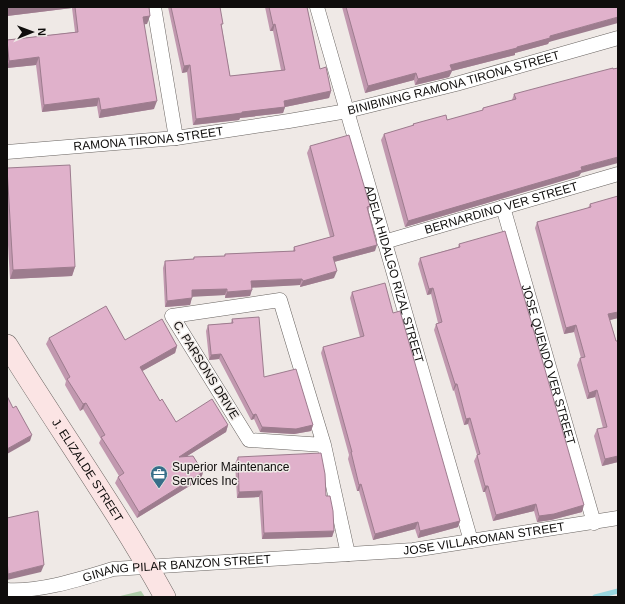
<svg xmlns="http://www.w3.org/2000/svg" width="625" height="604" viewBox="0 0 625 604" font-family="Helvetica,sans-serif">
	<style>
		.green { fill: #b0ceab }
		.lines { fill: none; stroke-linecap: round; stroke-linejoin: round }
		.stream { stroke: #99d7df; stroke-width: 5 }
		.street-casing { stroke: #696461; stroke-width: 15 }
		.secondary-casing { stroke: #696461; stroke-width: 22 }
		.street { stroke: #fff; stroke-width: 14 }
		.secondary { stroke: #fbe4e4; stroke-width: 21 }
		.wall { fill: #c198af }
		.shaded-wall { fill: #9d7c8e }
		.building { fill: #e0b1cb; stroke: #9d7c8e }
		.labels { text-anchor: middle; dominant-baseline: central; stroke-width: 3; stroke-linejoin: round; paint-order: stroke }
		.street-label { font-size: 12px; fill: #0f0d0c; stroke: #efe9e6 }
		.poi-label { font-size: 12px; fill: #0f0d0c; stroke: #efe9e6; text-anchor: start }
	</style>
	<rect width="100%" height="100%" fill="#efe9e6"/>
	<path class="green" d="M141 591 145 597H116Z"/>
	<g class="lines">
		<path class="stream" d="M595 597 618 591"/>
		<g class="street-casing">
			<g id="street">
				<path d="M154 7 176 138"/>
				<path id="s1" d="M317 7 471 541"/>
				<path id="s2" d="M7 152 176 138 289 121 347 111 456 84 618 38"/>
				<path id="s3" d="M503 207 594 523"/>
				<path id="s4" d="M384 242 618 174"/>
				<path d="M324 445 249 440 172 316 280 300 324 445 348 554"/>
				<path id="s5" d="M7 590C41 592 80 579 113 569L413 550 618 518"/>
			</g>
		</g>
		<g class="secondary-casing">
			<g id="secondary">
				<path id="s6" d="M7 345C59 429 117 510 165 597"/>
			</g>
		</g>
		<use href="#street" class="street"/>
		<use href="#secondary" class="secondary"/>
	</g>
	<g class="wall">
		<path d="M7 7H149L147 24H144L154 109 99 118 97 106 42 112 36 65 7 68V40L75 32 72 8 7 16Z"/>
		<path d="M168 7H220L222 28 230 76 281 70 273 31H270L265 7H307L320 69 331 91 329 98 285 107 283 113 240 118 239 120 193 125 187 72 182 73Z"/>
		<path d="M342 7H618L549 42 548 44 515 53V55L452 71 449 77 415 85 414 80 365 93Z"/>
		<path d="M514 94 581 173 579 176 405 227 381 140 384 134 412 126 413 124 447 120 482 111 483 108 512 100Z"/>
		<path d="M310 146 370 206 368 211 375 251 334 262V278L300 287V285L252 287 250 296 225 298V295L192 296 190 305 165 307 163 268 165 261 193 259 194 257 224 256 225 254 293 251 294 247 330 237 307 153Z"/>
		<path d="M7 168 75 267 72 276 10 279 7 228Z"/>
		<path d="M590 204 618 318 610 320 616 341H618V462L602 466 594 436 597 429 603 428 595 397 587 399 577 365 580 358H581L574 332 564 334 535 228 537 222 588 208Z"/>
		<path d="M459 244 582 512 551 520 537 522 534 511 493 521 485 492H483L474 461 477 455 468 424 464 425 454 390 453 391 434 330 436 324 438 323 431 294 427 295 418 264 420 258 458 247Z"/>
		<path d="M352 292 393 313 460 521 458 527 418 538 415 529 373 540 359 491H357L348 459 349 455 321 353 323 347 360 337 350 298Z"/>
		<path d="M232 319 264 377 313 425 311 431 294 434 260 432 254 419 251 420 219 359 209 360V359L206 331 208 325 231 323Z"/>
		<path d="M49 338 125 340 177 346 175 353 142 371 160 401 176 422 228 425 226 432 187 456 203 472 201 479 137 518 115 483 118 477 119 476 99 443 101 439 83 409 80 411 65 385 66 381 46 344Z"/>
		<path d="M238 457 326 496 334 531 332 537 262 539 259 497 237 498 235 463Z"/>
	</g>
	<g class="shaded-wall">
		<path d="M19 7H72V8L7 16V8Z"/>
		<path d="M150 16 147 24 140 25 143 17Z"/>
		<path d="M618 17V23L549 42 548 44 515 53V55L452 71 449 77 415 85 418 79 450 65 517 47 550 36Z"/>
		<path d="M275 24 273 31H270L273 25Z"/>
		<path d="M39 57 36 65 7 68 9 61Z"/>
		<path d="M190 65 187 72 182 73 184 66Z"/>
		<path d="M416 73 414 80 365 93 368 86Z"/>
		<path d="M331 91 329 98 285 107 283 113 240 118 239 120 193 125 196 119 242 112 284 101Z"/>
		<path d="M99 98 97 106 42 112 44 105Z"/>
		<path d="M157 101 154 109 99 118 101 110Z"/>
		<path d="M618 157V163L581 173 579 176 405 227 408 221 581 167Z"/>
		<path d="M377 245 375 251 330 263 333 257Z"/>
		<path d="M75 267 72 276 10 279 13 270Z"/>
		<path d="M337 271 334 278 300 287 303 281Z"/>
		<path d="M302 279 300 285 249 288 251 281Z"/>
		<path d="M433 288 431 294 427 295 429 289Z"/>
		<path d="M227 289 225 295 190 297 192 290Z"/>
		<path d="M252 290 250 296 225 298 227 292Z"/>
		<path d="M192 298 190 305 165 307 167 301Z"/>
		<path d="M618 312V318L606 321 608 314Z"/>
		<path d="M576 325 574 332 564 334 566 328Z"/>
		<path d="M177 346 175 353 137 374 140 367Z"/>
		<path d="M221 354 219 359 209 360 211 355Z"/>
		<path d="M455 384H457L454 390 453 391Z"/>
		<path d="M597 390 595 397 587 399 589 393Z"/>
		<path d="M86 403 83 409 80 411 83 404Z"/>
		<path d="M256 414 254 419 251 420 253 415Z"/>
		<path d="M470 418 468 424 464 425 466 419Z"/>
		<path d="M228 425 226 432 176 463 179 457Z"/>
		<path d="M313 425 311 431 294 434 260 432 262 427Z"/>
		<path d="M32 435 30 441 7 454V449Z"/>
		<path d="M618 456V462L602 466 605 459Z"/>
		<path d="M203 472 201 479 137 518 139 512Z"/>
		<path d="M361 484 359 491H357L359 485Z"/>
		<path d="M485 486H488L485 492H483Z"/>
		<path d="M262 491 259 497 237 498 239 492Z"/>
		<path d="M536 504 534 511 493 521 496 515Z"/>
		<path d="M584 505 582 512 551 520 537 522 539 516Z"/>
		<path d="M460 521 458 527 418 538 420 531Z"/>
		<path d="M418 522 415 529 373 540 375 534Z"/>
		<path d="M334 531 332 537 262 539 264 533Z"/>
		<path d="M44 565 41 572 7 580V576L8 574Z"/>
	</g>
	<g class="building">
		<path d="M7 7H19L7 8Z"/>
		<path d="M75 7H149L150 16 143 17 157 101 101 110 99 98 44 105 39 57 9 61 7 40 78 32Z"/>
		<path d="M171 7H220L223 24H221L230 76 285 70 275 24 273 25 269 7H307L320 69 326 67 331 91 284 101 285 107 242 112V113L196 119 190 65 184 66Z"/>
		<path d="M346 7H618V17L550 36V38L517 47V48L450 65 452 70 418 79 416 73 368 86Z"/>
		<path d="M613 68V69L618 68V157L581 167 582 170 408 221 384 134 414 125 413 124 446 115 447 120 483 110V108L516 99 514 94 578 77Z"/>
		<path d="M349 135 370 206 367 207 377 245 333 257 337 271 303 281 302 279 251 281 252 290 227 292V289L192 290V298L167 301 165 261 194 259V257L225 256V254L295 251 294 247 334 236 310 146Z"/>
		<path d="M70 165 75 267 13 270 7 168Z"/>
		<path d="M618 196V312L608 314 616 341H618V456L605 459 597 429 607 427 597 390 589 393 580 358 585 357 576 325 566 328 537 222 591 207 590 204Z"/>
		<path d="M505 231 584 505 554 514 539 516 536 504 496 515 488 486H485L477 455 480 454 470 418 466 419 457 384H455L436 324 442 322 433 288 429 289 420 258 460 247 459 244Z"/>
		<path d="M385 283 393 313 400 311 460 521 420 531 418 522 375 534 361 484 359 485 351 452H352L323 347 364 336 352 292Z"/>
		<path d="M106 306 125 340 162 319 177 346 140 367 160 401 162 399 176 422 212 399 228 425 179 457 193 456 203 472 139 512 118 477 124 473 101 437 105 435 86 403 83 404 67 379 70 377 49 338Z"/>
		<path d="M259 317 264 377 296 369 313 425 296 429 262 427 256 414 253 415 221 354 211 355V353L208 325 233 323 232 319Z"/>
		<path d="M7 396 13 408 16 406 32 435 7 449Z"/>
		<path d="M321 453 325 474 326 496H330L333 511 334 531 264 533 262 491 239 492 238 457Z"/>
		<path d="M38 511 44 565 8 574 7 557V518Z"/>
	</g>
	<defs>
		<g id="office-pin" transform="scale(0.9)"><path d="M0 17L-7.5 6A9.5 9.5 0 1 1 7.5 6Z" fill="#376e89" stroke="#efe9e6"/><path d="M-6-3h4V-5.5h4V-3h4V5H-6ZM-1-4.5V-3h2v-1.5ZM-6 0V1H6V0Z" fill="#fff"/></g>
	</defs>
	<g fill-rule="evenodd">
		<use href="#office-pin" x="159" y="474"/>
	</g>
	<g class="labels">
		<g class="street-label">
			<text stroke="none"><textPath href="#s2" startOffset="453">BINIBINING RAMONA TIRONA STREET</textPath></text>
			<text stroke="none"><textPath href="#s2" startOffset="142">RAMONA TIRONA STREET</textPath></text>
			<text stroke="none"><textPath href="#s4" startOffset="122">BERNARDINO VER STREET</textPath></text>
			<text stroke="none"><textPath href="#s1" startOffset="278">ADELA HIDALGO RIZAL STREET</textPath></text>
			<text stroke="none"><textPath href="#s3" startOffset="164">JOSE QUENDO VER STREET</textPath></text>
			<text transform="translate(206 370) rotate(58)">C. PARSONS DRIVE</text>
			<text stroke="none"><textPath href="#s6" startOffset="149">J. ELIZALDE STREET</textPath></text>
			<text stroke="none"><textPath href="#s5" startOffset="481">JOSE VILLAROMAN STREET</textPath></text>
			<text stroke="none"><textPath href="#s5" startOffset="172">GINANG PILAR BANZON STREET</textPath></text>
		</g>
		<g class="poi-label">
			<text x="172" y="467">Superior Maintenance<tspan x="172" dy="14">Services Inc</tspan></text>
		</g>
	</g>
	<rect width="625" height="604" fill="none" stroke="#0f0d0c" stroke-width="16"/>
	<g transform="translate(32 32) rotate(89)" stroke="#efe9e6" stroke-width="3" paint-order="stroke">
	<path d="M0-3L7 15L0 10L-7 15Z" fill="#0f0d0c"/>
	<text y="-6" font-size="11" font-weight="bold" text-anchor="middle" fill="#0f0d0c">N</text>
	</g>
</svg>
